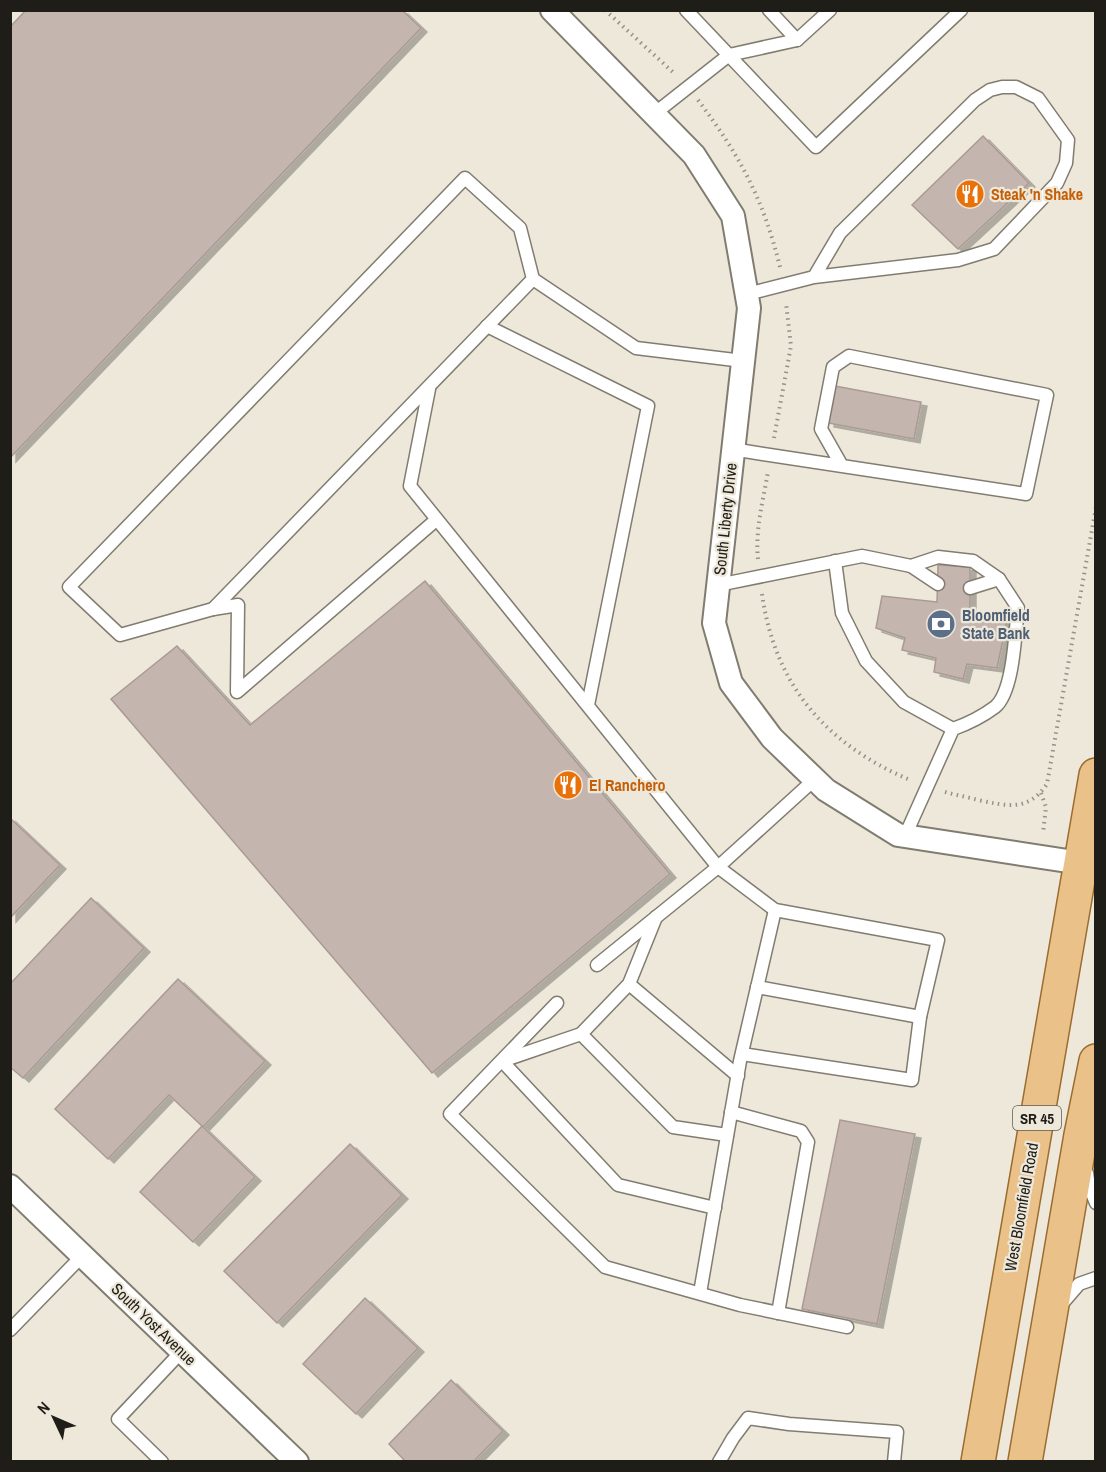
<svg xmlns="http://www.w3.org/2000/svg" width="1106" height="1472" viewBox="0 0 1106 1472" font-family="'Archivo Narrow',sans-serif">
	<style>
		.building { fill: #c5b5af; stroke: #a99a95; stroke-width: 1.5; filter: url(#shadow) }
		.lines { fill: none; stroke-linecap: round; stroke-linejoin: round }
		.service-casing { stroke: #817c70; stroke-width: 15 }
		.minor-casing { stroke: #817c70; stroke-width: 26 }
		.primary-casing { stroke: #9b6c2f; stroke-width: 36 }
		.path { stroke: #969187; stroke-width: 4; stroke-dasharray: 1.5 4.5; stroke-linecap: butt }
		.service { stroke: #fff; stroke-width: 12 }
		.minor { stroke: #fff; stroke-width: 22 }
		.primary { stroke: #ebc18a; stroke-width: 33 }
		.labels { text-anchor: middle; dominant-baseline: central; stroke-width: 4.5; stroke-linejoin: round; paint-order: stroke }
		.shield { fill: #eee8da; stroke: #5d5a52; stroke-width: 1.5 }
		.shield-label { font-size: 15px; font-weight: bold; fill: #1f1d18 }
		.food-label { font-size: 16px; font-weight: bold; fill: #c56008; stroke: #eee8da; text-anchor: start }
		.street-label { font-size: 16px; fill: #1f1d18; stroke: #eee8da }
		.service-label { font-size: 16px; font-weight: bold; fill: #4e5e75; stroke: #eee8da; text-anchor: start }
	</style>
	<defs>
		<filter id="shadow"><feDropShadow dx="6" dy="4" stdDeviation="0" flood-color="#0004"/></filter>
	</defs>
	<rect width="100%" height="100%" fill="#eee8da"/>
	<g class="building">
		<path d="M26 10H402L421 28 10 458V27Z"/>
		<path d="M983 136 1029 183 958 249 912 205Z"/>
		<path d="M835 386 921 402 914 439 828 423Z"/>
		<path d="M938 565 970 567V612L1007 620 997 668 967 664 963 679 934 672 936 658 902 650 905 638 876 628 882 596 937 602Z"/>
		<path d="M425 581 670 874 432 1073 111 699 177 646 250 725Z"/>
		<path d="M10 818 60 865 10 918Z"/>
		<path d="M91 898 144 948 23 1078 10 1067V984Z"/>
		<path d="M178 979 265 1061 203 1127 169 1095 108 1159 55 1109Z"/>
		<path d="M840 1120 915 1134 877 1324 802 1309Z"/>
		<path d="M202 1126 255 1177 193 1242 140 1192Z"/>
		<path d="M350 1144 402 1195 277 1323 224 1271Z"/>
		<path d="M365 1298 418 1348 356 1414 303 1364Z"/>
		<path d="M451 1380 503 1431 473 1462H406L389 1444Z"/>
	</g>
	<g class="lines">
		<g class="service-casing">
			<g id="service">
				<path d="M686 10 816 147 961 10"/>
				<path d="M769 10 797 40"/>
				<path d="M654 114 729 55 797 40 830 10"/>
				<path d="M533 279 520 228 465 178 69 587 120 635 213 609 533 279 636 348 743 361"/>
				<path d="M747 294 814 277 840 233 975 100 990 90 1002 87H1016L1038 98 1068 140 1066 163 1057 183 994 249 958 260 814 277"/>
				<path d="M487 326 648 406 588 705"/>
				<path d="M429 389 410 486 718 867 775 910 938 940 920 1017 912 1080 742 1054"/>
				<path d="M732 449 763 454 1026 494 1047 395 849 356 833 367 821 429 842 466"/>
				<path d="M835 561 842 613 866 661 904 702 953 729"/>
				<path d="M911 566 938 584"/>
				<path d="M718 585 862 556 911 566 938 557 973 561 999 579 1018 608C1015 632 1014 691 995 707 983 716 967 724 953 729L905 836"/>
				<path d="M970 588 999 579"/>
				<path d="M213 609 238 605 237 692 436 520"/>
				<path d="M656 917 629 984 581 1034 502 1061 618 1185 715 1208"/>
				<path d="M597 965 718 867 815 779"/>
				<path d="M629 984 738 1076"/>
				<path d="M757 987 920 1017"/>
				<path d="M557 1003 450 1114 605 1267 740 1305 847 1327"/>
				<path d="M581 1034 673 1127 727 1135"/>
				<path d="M731 1112 801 1131 808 1142 778 1313"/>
				<path d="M1087 1173 1089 1186 1096 1203"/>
				<path d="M700 1293 740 1061 775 910"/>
				<path d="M1060 1306 1079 1284 1096 1278"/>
				<path d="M10 1330 83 1255"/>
				<path d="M162 1462 118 1419 182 1351"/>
				<path d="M719 1462 733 1438 748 1418 789 1424 897 1432 894 1462"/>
			</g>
		</g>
		<g class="minor-casing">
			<g id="minor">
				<path d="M552 10 694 155 733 216 749 308 714 623 731 683 772 738 826 790 898 835 1094 865"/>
				<path d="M10 1186 297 1462"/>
			</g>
		</g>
		<g class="primary-casing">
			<g id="primary">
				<path d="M978 1462 1096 775"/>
				<path d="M1025 1462 1081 1135 1096 1061"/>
			</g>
		</g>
		<g class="path">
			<path d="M605 10 675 74"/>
			<path d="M698 100C740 156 763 198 780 267"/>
			<path d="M774 438 791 346 786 303"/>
			<path d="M758 559C755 530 763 501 768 472"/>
			<path d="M762 594C775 686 826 744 910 780"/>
			<path d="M945 792C956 795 967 797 978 800 1007 806 1028 812 1047 784L1096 507"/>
			<path d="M1041 793 1046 807 1043 833"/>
		</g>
		<use href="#service" class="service"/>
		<use href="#minor" class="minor"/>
		<use href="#primary" class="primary"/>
	</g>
	<defs>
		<g id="restaurant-disc" transform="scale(1.5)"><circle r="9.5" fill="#e8710a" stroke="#eee8da"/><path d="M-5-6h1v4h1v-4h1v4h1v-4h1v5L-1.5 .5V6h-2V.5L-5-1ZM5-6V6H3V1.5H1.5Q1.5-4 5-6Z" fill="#fff"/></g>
		<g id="bank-disc" transform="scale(1.5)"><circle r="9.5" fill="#5c6f8a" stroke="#eee8da"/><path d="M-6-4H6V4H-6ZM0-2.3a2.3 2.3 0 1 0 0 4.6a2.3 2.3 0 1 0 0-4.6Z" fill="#fff"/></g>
	</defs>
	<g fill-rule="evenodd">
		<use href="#restaurant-disc" x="970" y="194"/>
		<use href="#bank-disc" x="941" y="624"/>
		<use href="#restaurant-disc" x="568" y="785"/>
	</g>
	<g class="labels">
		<rect class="shield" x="1013" y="1106" width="48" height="24" rx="4.5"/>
		<g class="shield-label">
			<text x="1037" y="1118">SR 45</text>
		</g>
		<g class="food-label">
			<text x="991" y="194">Steak 'n Shake</text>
			<text x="589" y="785">El Ranchero</text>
		</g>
		<g class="street-label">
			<text transform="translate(725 519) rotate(-84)">South Liberty Drive</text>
			<text transform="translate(1021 1207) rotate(-80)">West Bloomfield Road</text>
			<text transform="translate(154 1324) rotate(44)">South Yost Avenue</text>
		</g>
		<g class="service-label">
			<text x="962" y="615">Bloomfield<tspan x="962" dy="18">State Bank</tspan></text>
		</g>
	</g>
	<rect width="1106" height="1472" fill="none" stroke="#1f1d18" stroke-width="24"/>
	<g transform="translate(54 1418) rotate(314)" stroke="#eee8da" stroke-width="4.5" paint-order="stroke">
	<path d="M0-4.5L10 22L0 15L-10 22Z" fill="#1f1d18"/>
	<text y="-9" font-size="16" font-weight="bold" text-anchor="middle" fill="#1f1d18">N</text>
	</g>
</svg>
